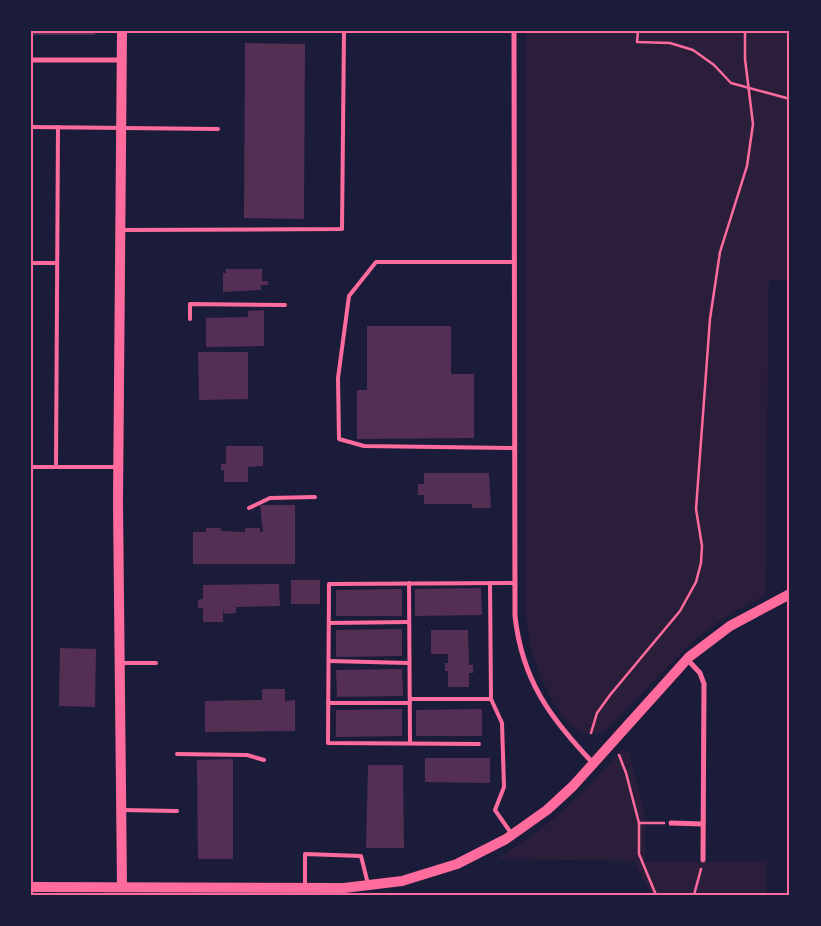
<svg xmlns="http://www.w3.org/2000/svg" width="821" height="926" viewBox="0 0 821 926" font-family="Signika,sans-serif">
	<style>
		.green { fill: #2a1e3b }
		.building { fill: #542f53 }
		.lines { fill: none; stroke-linecap: round; stroke-linejoin: round }
		.path { stroke: #ff6b9d; stroke-width: 2.5 }
		.service { stroke: #ff6b9d; stroke-width: 4 }
		.minor { stroke: #ff6b9d; stroke-width: 5 }
		.secondary { stroke: #ff6b9d; stroke-width: 10 }
		.neatline { fill: none; stroke: #ff6b9d; stroke-width: 2 }
	</style>
	<rect width="100%" height="100%" fill="#1b1b3a"/>
	<g class="green">
		<path d="M526 31H790V280H769L765 596 728 615 694 640 606 730C571 752 542 684 534 658 529 642 527 625 525 608Z"/>
		<path d="M624 748 629 753 645 815V862L767 861 766 895H652L634 861 497 859C546 829 586 792 624 748Z"/>
	</g>
	<g class="building">
		<rect x="31" y="31" width="64" height="4"/>
		<path d="M245 43 305 44 304 219 244 218Z"/>
		<path d="M226 269H262V281H268V285H261V290L223 292V273H226Z"/>
		<path d="M264 310V346L206 347V318L248 317V311Z"/>
		<path d="M367 326H451V374H474V438L357 439V390H367Z"/>
		<path d="M198 352H248V399L199 400Z"/>
		<path d="M226 446H263V466L248 467V482H224V470H221V464H226Z"/>
		<path d="M424 473H489L491 508H472V504H424V495H418V484H424Z"/>
		<path d="M260 505H295V564H193V532H206V528H221V531L245 532V528H260V532H263Z"/>
		<rect x="291" y="580" width="29" height="24"/>
		<path d="M279 584 280 606 236 607V613L224 614 223 607V622H203V608H198V600L203 599V585Z"/>
		<path d="M481 588 482 615 415 616V589Z"/>
		<path d="M402 589V616H336V590Z"/>
		<path d="M402 629V656L336 657V630Z"/>
		<path d="M431 630H468L469 665H473V673H469V687H448V671H445V663H448V654H431Z"/>
		<path d="M60 648 96 649 95 707 59 706Z"/>
		<path d="M402 669 403 696 337 697 336 670Z"/>
		<path d="M262 689H285V701L295 700V731L205 732V701L262 700Z"/>
		<path d="M402 709V736L336 737V710Z"/>
		<path d="M482 709V736H416V710Z"/>
		<path d="M425 758H490V783L425 782Z"/>
		<path d="M233 759V859H198L197 760Z"/>
		<path d="M368 765H403L404 848H366Z"/>
	</g>
	<g class="lines">
		<g class="path">
			<path d="M638 31 637 42 670 43 693 50 714 65 731 83 790 99"/>
			<path d="M591 733 597 713 610 695 680 611 696 582 701 563 702 546 696 509 710 319 720 252 747 166 753 124 745 59V31"/>
			<path d="M619 755 626 773 639 823V854L656 895"/>
			<path d="M639 823H664"/>
			<path d="M694 895 701 869"/>
		</g>
		<g class="service">
			<path d="M31 127 218 129"/>
			<path d="M121 230 342 229 344 31"/>
			<path d="M31 263H57"/>
			<path d="M190 319V304L285 305"/>
			<path d="M514 448 364 446 339 439 338 378 349 296 376 262H514"/>
			<path d="M31 467H116"/>
			<path d="M56 467 58 127"/>
			<path d="M249 508 270 498 315 497"/>
			<path d="M409 583 410 743"/>
			<path d="M490 583 491 699 502 723 504 787 495 810 511 833"/>
			<path d="M329 623 409 622"/>
			<path d="M329 661 409 663"/>
			<path d="M121 663H156"/>
			<path d="M410 699H491"/>
			<path d="M328 703H410"/>
			<path d="M479 744 328 743 329 584 514 583"/>
			<path d="M177 754 247 755 264 760"/>
			<path d="M122 810 177 811"/>
			<path d="M305 888V854L361 856 368 884"/>
		</g>
		<g class="minor">
			<path d="M514 31 515 616C522 680 550 718 593 763"/>
			<path d="M31 60H122"/>
			<path d="M687 659 700 673 704 684 703 860"/>
			<path d="M671 823 703 824"/>
		</g>
		<g class="secondary">
			<path d="M122 886 118 502 122 31"/>
			<path d="M31 887 344 888 402 881 457 864 506 839 547 810 573 786 689 657 730 626 790 594"/>
		</g>
	</g>
	<rect width="821" height="926" fill="none" stroke="#1b1b3a" stroke-width="65"/>
	<rect x="32" y="32" width="756" height="862" class="neatline"/>
</svg>
